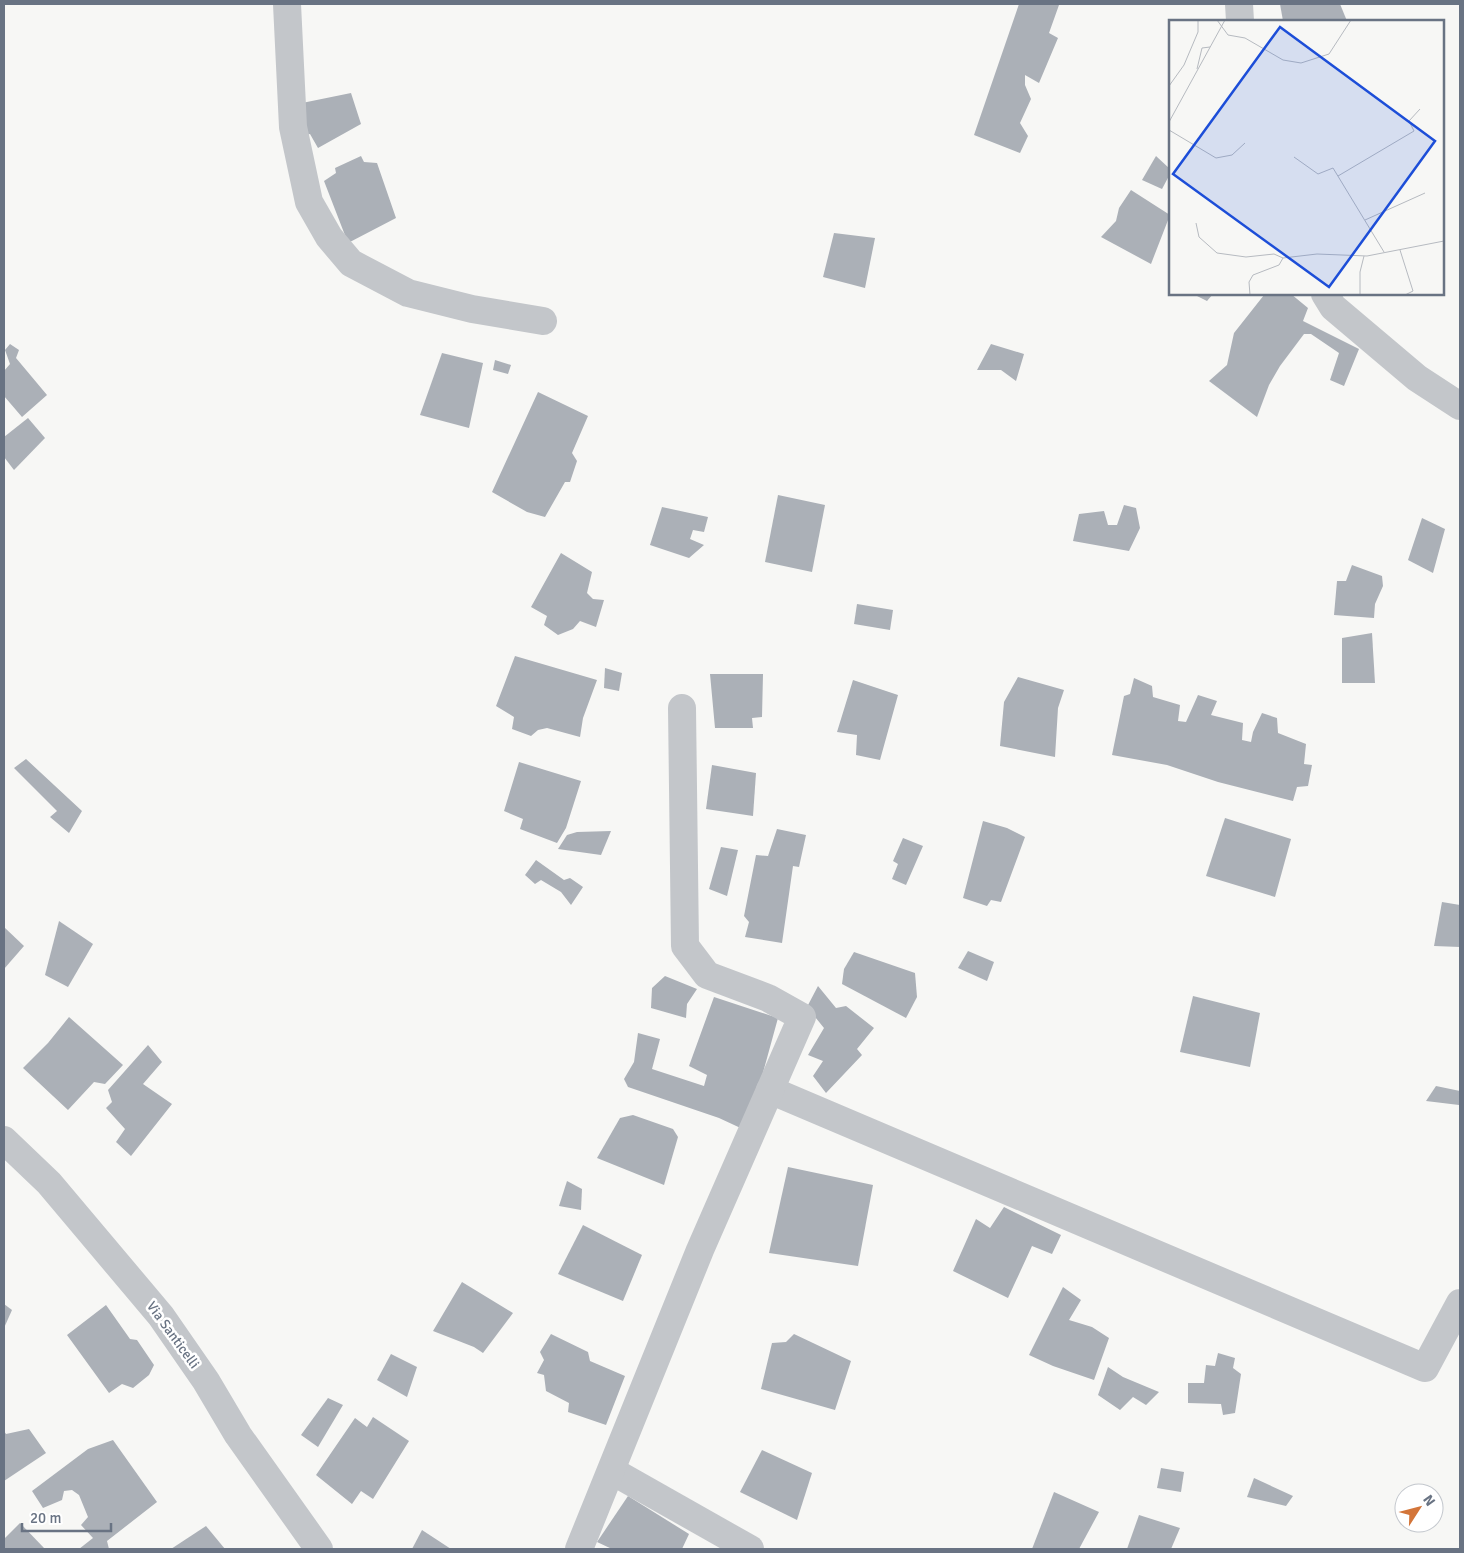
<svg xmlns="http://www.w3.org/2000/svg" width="1464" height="1553" viewBox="0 0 1464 1553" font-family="Signika,sans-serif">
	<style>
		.building { fill: #abb0b7 }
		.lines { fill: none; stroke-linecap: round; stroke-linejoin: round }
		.street { stroke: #c3c6ca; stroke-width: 28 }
		.labels { text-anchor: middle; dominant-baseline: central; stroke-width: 5; stroke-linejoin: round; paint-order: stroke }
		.street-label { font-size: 14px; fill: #697383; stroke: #fff }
		.inset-road { fill: none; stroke: #b6bac0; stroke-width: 1 }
		.view { fill: #1d4ed8; fill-opacity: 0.15; stroke: #1d4ed8; stroke-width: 2.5 }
		.inset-edge { fill: none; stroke: #697383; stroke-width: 2.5 }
	</style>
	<rect width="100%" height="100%" fill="#f7f7f5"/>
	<g class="building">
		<path d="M1019 4 1059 5 1049 33 1058 38 1039 83 1025 75V85L1031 99 1020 123 1028 136 1020 153 974 135Z"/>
		<path d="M1280 4H1340L1347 21H1283Z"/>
		<path d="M351 93 361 124 318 148 310 134 300 136 302 103Z"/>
		<path d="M361 156 364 162 377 163 396 218 348 243 324 181 336 173 335 168Z"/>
		<path d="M1156 156 1170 169V174L1162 189 1142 180Z"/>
		<path d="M1131 190 1170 215 1151 264 1101 237 1116 221 1119 208Z"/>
		<path d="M834 233 875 238 865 288 823 277Z"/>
		<path d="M1193 294H1213L1207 301Z"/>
		<path d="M1291 294 1308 308 1303 321 1359 349 1344 386 1330 380 1339 353 1311 334H1304L1280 366 1269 385 1257 417 1209 381 1227 365 1234 333 1264 295Z"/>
		<path d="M10 344 19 350 16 358 47 395 22 417 4 396V371L10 364 5 350Z"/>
		<path d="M991 344 1024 354 1016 381 1001 370H977Z"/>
		<path d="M442 353 483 363 469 428 420 415Z"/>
		<path d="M495 360 511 365 508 374 493 370Z"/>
		<path d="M538 392 588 416 572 453 577 461 570 482H565L545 517 527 512 492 492Z"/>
		<path d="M28 418 45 438 14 470 4 457V437Z"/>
		<path d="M778 495 825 505 812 572 765 562Z"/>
		<path d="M1124 505 1136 508 1140 528 1129 551 1073 541 1079 514 1104 511 1108 525H1117Z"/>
		<path d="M662 507 708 517 704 532 693 530 690 539 704 545 689 558 650 545Z"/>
		<path d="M1422 518 1445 529 1433 573 1408 560Z"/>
		<path d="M561 553 592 572 587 593 593 599 604 600 596 627 580 621 573 629 558 635 544 625 547 616 531 607Z"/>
		<path d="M1352 565 1382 576 1383 586 1375 604 1374 618 1334 615 1337 581H1346Z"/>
		<path d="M857 604 893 610 890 630 854 624Z"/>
		<path d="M1372 633 1375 683H1342V638Z"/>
		<path d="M515 656 597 680 583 718 580 737 547 728 538 730 531 736 512 729 514 717 496 706Z"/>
		<path d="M605 668 622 673 619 691 604 688Z"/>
		<path d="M710 674H763L762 717 752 718 753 728H715Z"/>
		<path d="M1018 677 1064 690 1058 708 1055 757 1000 746 1004 702Z"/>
		<path d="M1134 678 1152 686 1153 697 1180 705 1178 721 1186 722 1198 695 1217 701 1211 715 1243 723 1242 740 1251 742 1253 732 1262 713 1277 718 1278 733 1306 744 1304 764 1312 765 1308 786 1297 787 1293 801 1218 782 1167 765 1112 755 1124 696 1130 694Z"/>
		<path d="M853 680 898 695 880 760 856 755 857 735 837 732Z"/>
		<path d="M26 759 82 811 69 833 50 817 57 811 14 768Z"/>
		<path d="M519 762 581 781 566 828 557 843 520 829 523 819 504 811Z"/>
		<path d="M712 765 756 773 753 816 706 809Z"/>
		<path d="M1225 818 1291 839 1275 897 1206 876Z"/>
		<path d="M983 821 1007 828 1025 837 1001 902 991 900 987 906 963 898Z"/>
		<path d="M777 829 806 835 799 867 793 866 782 943 745 937 749 922 744 916 756 855 768 856Z"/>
		<path d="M611 831 601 855 558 849 567 835 577 832Z"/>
		<path d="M903 838 923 846 906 885 892 879 898 864 893 861Z"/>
		<path d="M721 847 738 850 727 896 709 889Z"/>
		<path d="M536 860 564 880 570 878 583 887 571 905 561 892 541 880 535 884 525 875Z"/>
		<path d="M1442 902 1460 905V947L1434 946Z"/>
		<path d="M59 921 93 944 68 987 45 975Z"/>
		<path d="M4 927 24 946 4 969Z"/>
		<path d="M968 951 994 962 987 981 958 968Z"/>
		<path d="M854 952 915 973 917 997 906 1018 842 984 844 969Z"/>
		<path d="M665 976 697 989 687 1004 686 1018 651 1008 652 988Z"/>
		<path d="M818 986 836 1008 846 1006 874 1028 857 1049 862 1055 826 1093 813 1076 823 1061 808 1055 824 1028 807 1007Z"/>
		<path d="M1193 996 1260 1013 1250 1067 1180 1052Z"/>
		<path d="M714 997 778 1018 747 1131 719 1118 628 1087 624 1079 634 1062 638 1033 660 1039 652 1069 704 1086 707 1075 689 1066Z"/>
		<path d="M69 1017 123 1065 105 1084 94 1082 68 1110 23 1068 48 1043Z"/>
		<path d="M148 1045 162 1062 143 1084 172 1104 131 1156 116 1142 125 1129 106 1108 112 1102 108 1090Z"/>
		<path d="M1436 1086 1460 1091 1459 1105 1426 1101Z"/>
		<path d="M633 1115 673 1129 678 1137 664 1185 597 1158 620 1118Z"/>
		<path d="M788 1167 873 1185 858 1266 769 1253Z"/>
		<path d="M567 1181 582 1189 581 1210 559 1206Z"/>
		<path d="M1004 1207 1061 1235 1052 1254 1032 1246 1008 1298 953 1271 976 1219 990 1228Z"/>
		<path d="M583 1225 642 1255 623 1301 558 1274Z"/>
		<path d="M462 1282 513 1313 483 1353 474 1347 433 1331Z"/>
		<path d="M1063 1287 1081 1300 1069 1320 1092 1327 1109 1338 1094 1380 1053 1366 1029 1355Z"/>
		<path d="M4 1304 12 1310 4 1328Z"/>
		<path d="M106 1305 130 1339 137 1340 154 1365 149 1375 133 1388 122 1384 109 1393 67 1335Z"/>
		<path d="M551 1334 588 1352 590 1361 625 1376 606 1425 568 1412 569 1403 546 1391 544 1375 537 1373 544 1360 540 1352Z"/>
		<path d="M794 1334 851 1361 835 1410 761 1389 772 1343 786 1342Z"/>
		<path d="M1218 1353 1235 1358 1233 1368 1241 1374 1235 1413 1223 1415 1221 1404 1188 1403V1383H1204L1206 1365 1215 1366Z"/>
		<path d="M391 1354 417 1367 407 1397 377 1380Z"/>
		<path d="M1108 1367 1123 1377 1159 1392 1146 1405 1133 1397 1120 1410 1098 1395Z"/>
		<path d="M328 1398 343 1405 318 1447 301 1435Z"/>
		<path d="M373 1417 409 1441 373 1499 361 1491 352 1504 316 1475 355 1418 367 1427Z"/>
		<path d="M29 1429 46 1453 4 1481V1431L6 1434Z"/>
		<path d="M113 1440 157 1502 107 1541 109 1549H79L93 1538 81 1525 88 1517 79 1495 72 1490 64 1491 62 1500 43 1508 32 1491 88 1449Z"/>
		<path d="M762 1450 812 1473 797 1520 740 1492Z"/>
		<path d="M1161 1468 1184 1472 1181 1492 1157 1488Z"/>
		<path d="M1254 1478 1293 1496 1286 1506 1247 1497Z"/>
		<path d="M1054 1492 1099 1512 1079 1549H1032Z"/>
		<path d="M628 1496 689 1534 682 1549H612L597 1542Z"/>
		<path d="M1139 1515 1180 1528 1171 1549H1127Z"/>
		<path d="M20 1523 45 1549H4V1539Z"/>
		<path d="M206 1526 225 1549H171Z"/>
		<path d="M422 1530 451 1549H412Z"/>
	</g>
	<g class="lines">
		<g class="street">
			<path d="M287 4 293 127 309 202 329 237 351 263 408 293 472 309 543 321"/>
			<path d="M1239 4 1240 21"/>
			<path d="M1325 294 1333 307 1417 378 1460 406"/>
			<path d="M770 1090 1425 1368 1460 1303"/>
			<path d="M4 1140 49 1183 161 1316 206 1381 238 1435 319 1549"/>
			<path d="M612 1471 750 1549"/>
			<path d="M579 1549 700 1250 802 1017 768 998 707 975 685 946 682 708"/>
		</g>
	</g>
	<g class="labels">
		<g class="street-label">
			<text transform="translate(173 1335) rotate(54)">Via Santicelli</text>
		</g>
	</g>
	<g transform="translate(1169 20)">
		<rect width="275" height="275" fill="#f7f7f5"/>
		<path class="inset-road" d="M48 0 59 15 76 18 114 40 132 43 160 34 182 0M28 49 33 28 41 27M0 66 15 45 29 12V0M0 102 56 0M0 110 47 138 63 135 76 123M125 137 149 154 164 148 215 232M169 156 245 111 240 101 251 89M196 200 256 173M27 203 30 217 48 233 77 237 105 234 114 238 110 245 84 255 80 262 81 275M231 230 244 271 236 275M114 238 148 234 198 236 275 221M191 275V252L195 236"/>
		<path class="view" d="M111 7 266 121 160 267 4 154Z"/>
		<rect width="275" height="275" class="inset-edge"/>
	</g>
	<rect width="1464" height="1553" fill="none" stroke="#697383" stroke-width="10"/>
	<g transform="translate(1419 1508) rotate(54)"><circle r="24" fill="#ffffff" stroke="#c3c7cd"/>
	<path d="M0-4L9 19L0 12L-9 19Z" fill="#d37539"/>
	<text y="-8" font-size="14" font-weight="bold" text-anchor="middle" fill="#697383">N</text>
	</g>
	<path d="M22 1523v8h89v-8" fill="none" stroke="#697383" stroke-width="2.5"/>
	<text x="30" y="1523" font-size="15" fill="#697383" stroke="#ffffff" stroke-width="4" paint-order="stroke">20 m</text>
</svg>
